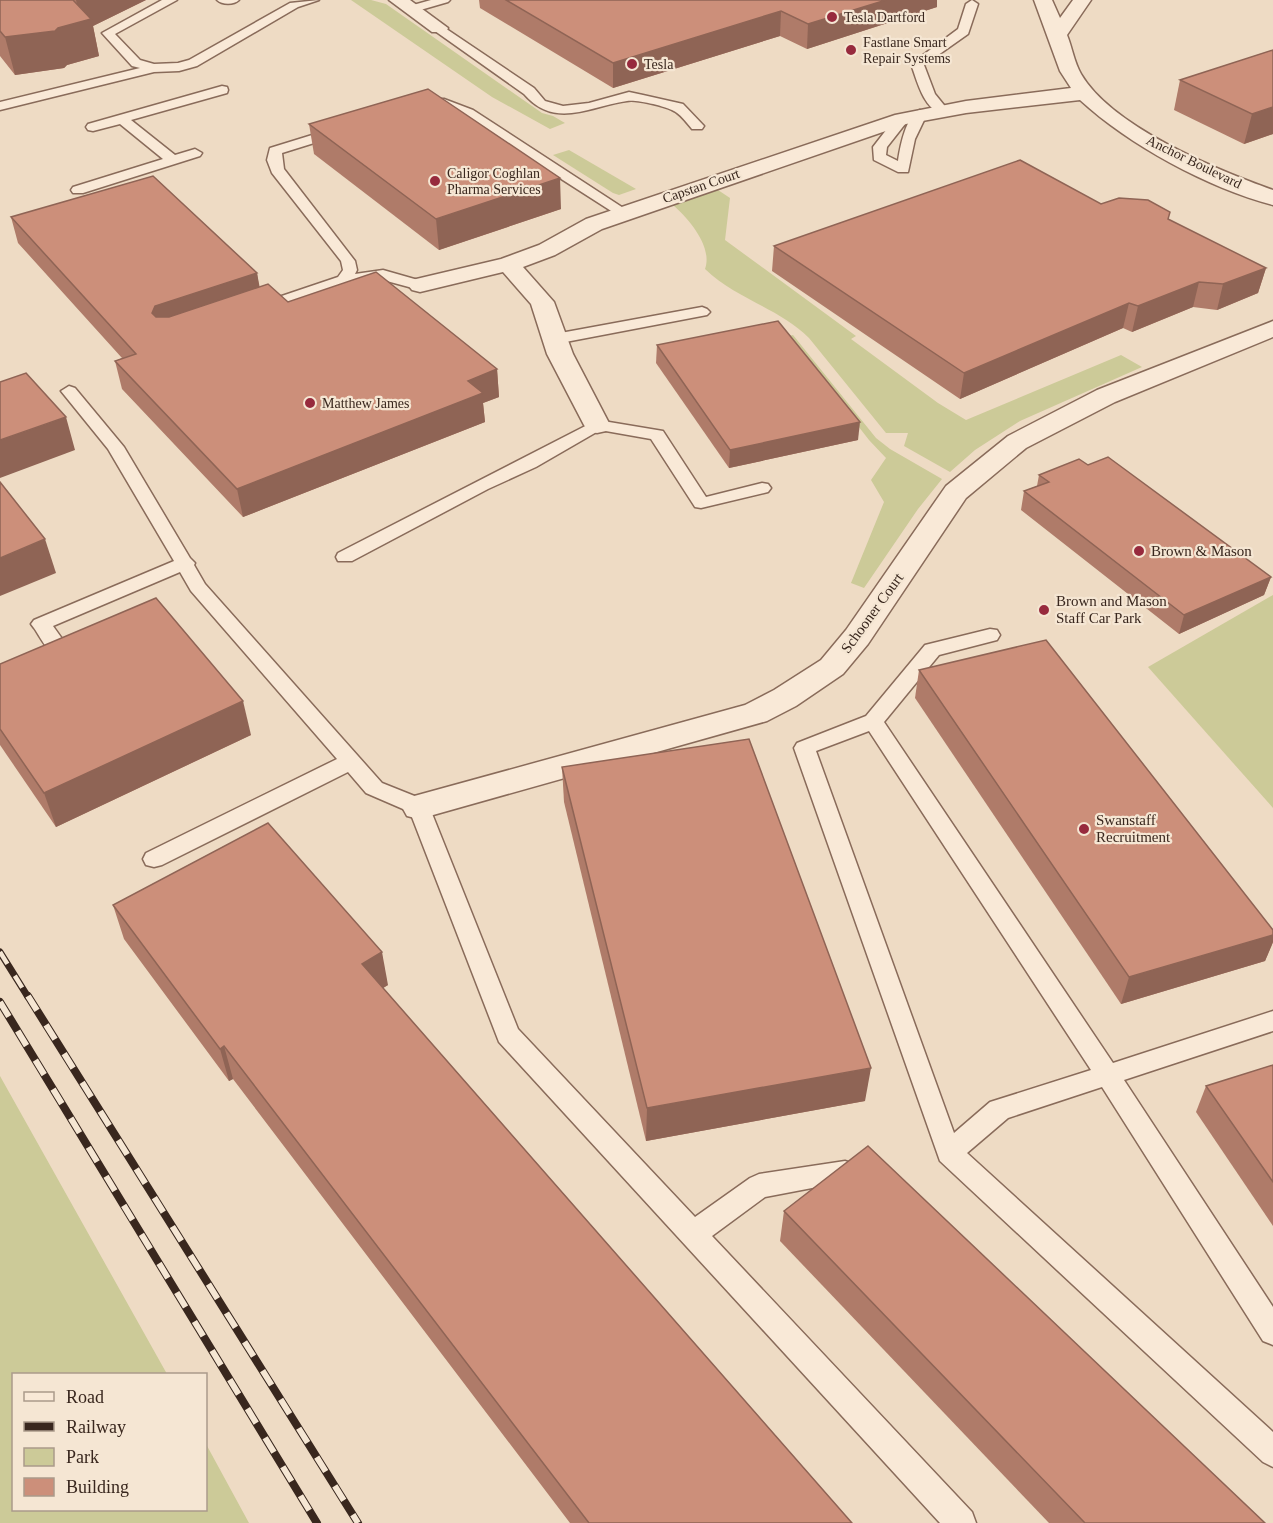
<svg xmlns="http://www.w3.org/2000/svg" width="1273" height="1523" viewBox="0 0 1273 1523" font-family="'Times New Roman',serif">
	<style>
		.green { fill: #ccca98 }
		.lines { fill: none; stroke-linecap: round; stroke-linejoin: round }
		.lane-casing { stroke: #896b5a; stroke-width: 3 }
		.street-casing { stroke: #896b5a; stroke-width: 3 }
		.lane { fill: #f9e9d7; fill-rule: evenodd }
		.street { fill: #f9e9d7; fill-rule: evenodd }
		.rail-far1-casing { stroke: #39271e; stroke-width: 7 }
		.rail-casing { stroke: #39271e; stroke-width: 8 }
		.rail-far1 { stroke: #f5e6d3; stroke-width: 4.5; stroke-dasharray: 14; stroke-linecap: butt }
		.rail { stroke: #f5e6d3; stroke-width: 6; stroke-dasharray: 17; stroke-linecap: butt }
		.wall { fill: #af7b69 }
		.shaded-wall { fill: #8f6455 }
		.building { fill: #cc8f7a; stroke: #8f6455; stroke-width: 1.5 }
		.poi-dot { fill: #972a3d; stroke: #f5e6d3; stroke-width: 2 }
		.labels { text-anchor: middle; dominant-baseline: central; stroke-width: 4.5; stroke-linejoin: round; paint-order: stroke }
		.far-poi-label { font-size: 14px; fill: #39271e; stroke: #f5e6d3; text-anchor: start }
		.far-street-label { font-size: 14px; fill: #39271e; stroke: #f5e6d3 }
		.poi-label { font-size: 15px; fill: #39271e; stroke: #f5e6d3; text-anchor: start }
		.street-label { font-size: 15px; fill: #39271e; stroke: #f5e6d3 }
	</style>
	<rect width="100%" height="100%" fill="#eedbc4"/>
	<g class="green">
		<path d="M351 0H371L386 4 542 113 553 116 565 123 550 129 492 97Z"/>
		<path d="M569 150 636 189 619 195 613 193 553 155Z"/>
		<path d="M718 190 730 198 725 240 856 336 851 339 938 403 966 420 1121 355 1142 367 1020 421 975 450 950 472 904 446 908 433H886L809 338C779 308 736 299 705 269 713 247 689 219 673 205Z"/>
		<path d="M793 335 876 438 890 449 942 479 918 509 864 588 851 583 884 502 871 480 886 458 869 440 788 336Z"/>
		<path d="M1273 595V808L1148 667Z"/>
		<path d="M0 1076 167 1374H14V1510H206V1444L249 1523H0Z"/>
	</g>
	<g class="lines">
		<g class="lane-casing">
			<g id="lane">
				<path d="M162 0H177L115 34 140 60 154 64 178 63 189 60 290 3 319 0 298 7 197 66 179 71 154 72 0 110V102L140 68 132 66 102 33Z"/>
				<path d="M217 0H239C234 5 222 5 217 0Z"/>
				<path d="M431 0H450L448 2 410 13 404 9 406 7Z"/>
				<path d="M972 0 978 4 968 34 924 65 935 94 948 110 942 114C923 108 917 80 911 64L958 29 966 4Z"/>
				<path d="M439 24 534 88 545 101 563 106 589 103 629 92 643 95 683 104 704 126 702 129H692C687 123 680 113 672 110 665 106 635 99 627 101 590 106 555 130 524 94L435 31 433 28Z"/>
				<path d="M222 86 227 87 228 90 227 93 131 120 175 155 195 149 202 153 200 156 83 193H73L71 190 73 187 163 159 120 124 93 131 88 130 86 127 88 124Z"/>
				<path d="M425 99H444L473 110 631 213 629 216H619L463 116 442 107 420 106 419 103 420 100Z"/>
				<path d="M920 110 927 114 915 139 908 172H898L874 160 873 147 897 116 902 115 909 119 887 147 886 155 898 161C900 147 906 115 920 110Z"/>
				<path d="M338 127 345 131 343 134 282 153 284 169 355 261 357 270 355 274 383 270 425 282 428 285 420 290 383 280 349 282 265 311H255L252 308 255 305 338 277 343 270 341 261 272 173 267 160 270 148Z"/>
				<path d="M702 307 707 309 710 312 707 315 555 344 547 339 555 334Z"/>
				<path d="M69 386 75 388 124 447 190 558 195 563 194 565 205 584 382 783 427 801 518 1029 695 1217 750 1178 759 1174 845 1161 854 1164 858 1172 854 1180 765 1197 712 1236 972 1512 976 1523H940L499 1042 410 812 366 793 348 772 162 865 154 867 146 865 143 859 146 853 337 759 191 591 180 572 53 626 73 654 70 659C52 663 43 641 34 628L31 624 34 620 174 561 108 449 61 391Z"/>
				<path d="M597 420 663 431 706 497 762 483 768 484 771 488 768 492 701 508 695 507 651 439 600 430 536 467 488 489 352 561H338L336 557 338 553Z"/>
				<path d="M990 629 997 630 1000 635 997 640 939 655 884 722 1113 1063 1273 1011V1031L1124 1080 1273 1307V1345L1263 1341 1102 1087 1008 1118 967 1153 1273 1432V1467L1263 1462 940 1161 794 748 797 743 866 716 925 645ZM869 731 1091 1070 990 1102 954 1133 816 751Z"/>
			</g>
		</g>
		<g class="street-casing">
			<g id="street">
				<path d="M389 0H410L448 28 446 32H432Z"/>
				<path d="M1034 0H1052L1060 18 1073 0H1091L1067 35C1072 47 1074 62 1081 74 1112 127 1217 170 1273 190V205C1208 188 1129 145 1080 100L966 113 906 124 602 229 555 255 523 267 554 302 573 354 610 425 606 431 597 433 588 431 584 425 547 354 531 304 503 272 420 292 412 290 408 285 412 280 501 259 539 245 586 219 895 115 966 101 1071 88 1060 71Z"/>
				<path d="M1273 321V337L1115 402 1026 448 966 498 868 644 843 674 796 706 767 721 419 819 407 816 402 807 407 798 745 705 774 690 821 660 846 630 946 486 1008 436 1097 390Z"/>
			</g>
		</g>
		<use href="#lane" class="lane"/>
		<use href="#street" class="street"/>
		<g class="rail-far1-casing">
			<path id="rail-far1" d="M0 952 28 997"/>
		</g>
		<g class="rail-casing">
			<g id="rail">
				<path d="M28 996 358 1523"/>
				<path d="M0 1002 317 1523"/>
			</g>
		</g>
		<use href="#rail-far1" class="rail-far1"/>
		<use href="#rail" class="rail"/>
	</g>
	<g class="wall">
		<path d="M0 0H146L93 26 99 56 67 65 64 68 15 75 0 56Z"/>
		<path d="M479 0H937V7L807 49 780 36 613 88 480 8Z"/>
		<path d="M1273 50V134L1244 144 1174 110 1180 80Z"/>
		<path d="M309 124 561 209 439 250 314 154Z"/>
		<path d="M1101 204 1169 220 1266 268 1258 293 1217 310 1193 307 1132 332 1123 328 960 399 772 271 774 246Z"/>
		<path d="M11 217 257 273 259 287 288 302 497 369 499 397 483 403 485 422 243 517 122 389 115 361 122 358 18 243Z"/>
		<path d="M657 345 858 440 729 468 656 363Z"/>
		<path d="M1088 465 1271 577 1264 595 1179 634 1021 510 1024 491 1037 486 1039 475Z"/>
		<path d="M0 664 251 735 56 827 0 745Z"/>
		<path d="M919 670 1273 930V942L1265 961 1121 1004 915 698Z"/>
		<path d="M562 767 865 1101 646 1141 564 802Z"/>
		<path d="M113 905 388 985 383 988 852 1523H570L233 1079 229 1081 124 939Z"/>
		<path d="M1273 1065V1226L1196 1112 1206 1086Z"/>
		<path d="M784 1211 1265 1523H1049L780 1241Z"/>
	</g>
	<g class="shaded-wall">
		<path d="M76 0H146L93 26 99 56 67 65 64 68 15 75 5 37 58 28 81 22Z"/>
		<path d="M886 0H937V7L807 49 808 24Z"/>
		<path d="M781 11 780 36 613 88V63Z"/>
		<path d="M1273 107V134L1244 144 1252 114Z"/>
		<path d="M560 178 561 209 439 250 436 219Z"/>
		<path d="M1266 268 1258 293 1217 310 1223 284Z"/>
		<path d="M257 273 262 300 161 334 152 313 155 306Z"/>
		<path d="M1199 282 1193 307 1132 332 1138 306Z"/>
		<path d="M1129 303 1123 328 960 399 964 373Z"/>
		<path d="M497 369 499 397 483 403 485 422 243 517 237 489 468 381Z"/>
		<path d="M66 417 75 450 0 478V440Z"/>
		<path d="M860 422 858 440 729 468 730 450Z"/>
		<path d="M45 539 56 573 0 596V558Z"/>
		<path d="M1271 577 1264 595 1179 634 1184 615Z"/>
		<path d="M243 701 251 735 56 827 44 793Z"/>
		<path d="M1273 935V942L1265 961 1121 1004 1129 977Z"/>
		<path d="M382 952 388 985 368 997 362 964Z"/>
		<path d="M224 1046 233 1079 229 1081 220 1049Z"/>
		<path d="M871 1068 865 1101 646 1141 647 1108Z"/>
	</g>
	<g class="building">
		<path d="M0 0H73L91 19 58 28 55 31 5 37 0 31Z"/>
		<path d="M506 0H886L808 24 781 11 613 63Z"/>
		<path d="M1273 50V107L1252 114 1180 80Z"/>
		<path d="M428 89 560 178 436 219 309 124Z"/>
		<path d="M1020 160 1101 204 1119 198 1148 200 1170 212 1168 219 1266 268 1223 284 1199 282 1138 306 1129 303 964 373 774 246Z"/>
		<path d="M153 176 257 273 155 306 152 313 156 317H169L268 284 288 302 376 272 497 369 468 381 483 393 237 489 115 361 136 354 11 217Z"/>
		<path d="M778 321 860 422 730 450 657 345Z"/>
		<path d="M26 373 66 417 0 440V382Z"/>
		<path d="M1108 457 1271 577 1184 615 1024 491 1049 482 1039 475 1079 459 1088 465Z"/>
		<path d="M0 482 45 539 0 558Z"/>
		<path d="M156 598 243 701 44 793 0 729V664Z"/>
		<path d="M1046 640 1273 930V935L1129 977 919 670Z"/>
		<path d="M749 739 871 1068 647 1108 562 767Z"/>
		<path d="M268 823 382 952 362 964 852 1523H589L224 1046 220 1049 113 905Z"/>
		<path d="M1273 1065V1182L1206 1086Z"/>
		<path d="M868 1146 1265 1523H1085L784 1211Z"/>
	</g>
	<g class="poi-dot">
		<circle cx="832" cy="17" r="6"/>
		<circle cx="851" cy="50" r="6"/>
		<circle cx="632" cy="64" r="6"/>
		<circle cx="435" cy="181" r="6"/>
		<circle cx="310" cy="403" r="6"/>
		<circle cx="1139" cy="551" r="6"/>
		<circle cx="1044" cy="610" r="6"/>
		<circle cx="1084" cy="829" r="6"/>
	</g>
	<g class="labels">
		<g class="far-poi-label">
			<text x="844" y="17">Tesla Dartford</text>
			<text x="863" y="42">Fastlane Smart<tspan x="863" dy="16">Repair Systems</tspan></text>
			<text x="644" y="64">Tesla</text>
			<text x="447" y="173">Caligor Coghlan<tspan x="447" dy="16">Pharma Services</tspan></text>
			<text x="322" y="403">Matthew James</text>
		</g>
		<g class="far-street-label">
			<text transform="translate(1194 162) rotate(26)">Anchor Boulevard</text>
			<text transform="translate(701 186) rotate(-19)">Capstan Court</text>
		</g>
		<g class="poi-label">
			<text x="1151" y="551">Brown &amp; Mason</text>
			<text x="1056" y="601">Brown and Mason<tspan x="1056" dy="17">Staff Car Park</tspan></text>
			<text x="1096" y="820">Swanstaff<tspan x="1096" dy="17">Recruitment</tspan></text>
		</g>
		<g class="street-label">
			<text transform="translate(872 613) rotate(-54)">Schooner Court</text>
		</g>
	</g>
	<rect x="12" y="1373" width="195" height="138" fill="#f5e6d3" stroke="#aa9a8b" stroke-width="1.5"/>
	<rect x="24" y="1392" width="30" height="9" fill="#f9e9d7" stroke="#aa9a8b" stroke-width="1.5"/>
	<text x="66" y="1403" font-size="18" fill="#39271e">Road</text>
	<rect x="24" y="1422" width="30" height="9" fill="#39271e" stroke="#aa9a8b" stroke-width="1.5"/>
	<text x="66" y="1433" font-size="18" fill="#39271e">Railway</text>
	<rect x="24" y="1448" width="30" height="18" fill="#ccca98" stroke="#aa9a8b" stroke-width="1.5"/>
	<text x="66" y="1463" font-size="18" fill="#39271e">Park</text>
	<rect x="24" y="1478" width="30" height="18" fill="#cc8f7a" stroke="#aa9a8b" stroke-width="1.5"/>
	<text x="66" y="1493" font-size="18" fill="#39271e">Building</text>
</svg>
